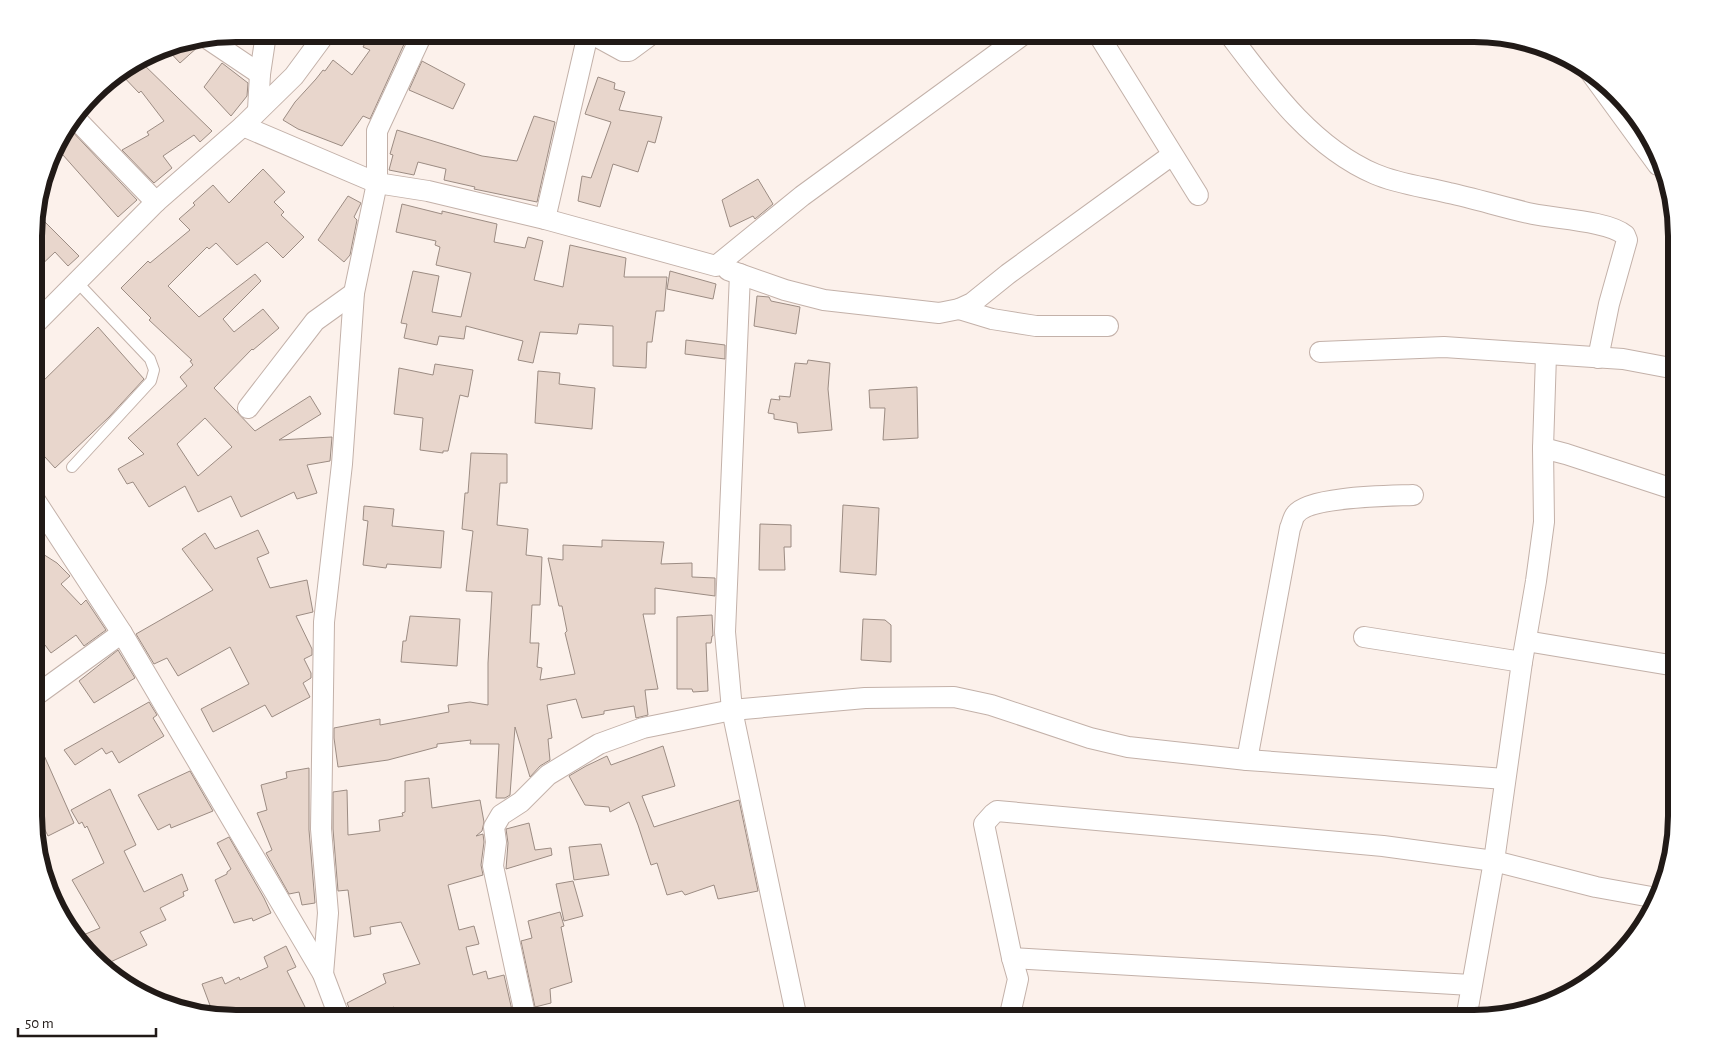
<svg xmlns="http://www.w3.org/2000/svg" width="1710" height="1053" viewBox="0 0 1710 1053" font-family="'Alegreya Sans',sans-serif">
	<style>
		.building { fill: #e8d6cc; stroke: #9c8c83; fill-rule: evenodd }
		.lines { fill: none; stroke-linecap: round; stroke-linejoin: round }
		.service-casing { stroke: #c3b1a9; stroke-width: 12 }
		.minor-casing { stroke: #c3b1a9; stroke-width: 22 }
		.service { stroke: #fff; stroke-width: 10 }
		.minor { stroke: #fff; stroke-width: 20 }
		.rim { fill: none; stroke: #211a17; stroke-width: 6 }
	</style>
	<rect width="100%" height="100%" fill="#fcf1eb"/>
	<g class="building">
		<path d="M370 34H391L405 42 370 119 363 116 342 146 298 129 283 120 295 102 316 79 323 70 325 71 333 60 352 75 370 50 363 47Z"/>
		<path d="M197 42 199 46 180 63 166 48Z"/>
		<path d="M140 61 212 131 200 142 194 135 163 156 172 168 154 183 122 150 149 135 147 132 164 121 141 91 139 93 120 73Z"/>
		<path d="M422 61 465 84 453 109 409 90Z"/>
		<path d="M222 63 248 83 247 96 231 116 204 87Z"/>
		<path d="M598 77 615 83 614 89 625 92 619 110 662 117 655 143 648 141 638 172 613 164 600 207 578 201 582 176 591 178 611 122 585 114Z"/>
		<path d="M534 116 555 122 537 202 474 189 475 187 444 180 446 169 418 162 414 175 389 170 393 155 390 154 397 130 482 156 517 161Z"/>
		<path d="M69 128 137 200 118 217 55 146Z"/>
		<path d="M263 169 285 192 274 202 284 212 281 215 304 237 283 258 267 242 237 265 216 243 209 249 207 247 168 286 199 317 255 274 261 281 223 319 234 332 263 309 279 328 253 350 252 349 214 388 255 431 310 396 321 414 279 440 332 437 330 461 307 465 317 493 297 499 294 492 241 517 231 496 198 512 185 486 149 507 133 482 127 484 118 469 144 454 128 438 187 386 180 377 193 365 190 361 192 360 149 320 151 318 121 288 148 261 150 263 190 230 179 219 195 205 193 203 213 185 229 203ZM205 418 232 447 198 476 177 444Z"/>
		<path d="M758 179 773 204 755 219 753 216 730 227 722 200Z"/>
		<path d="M348 196 361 203 354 217 357 220 350 255 344 262 318 240Z"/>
		<path d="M402 204 442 214V211L497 224 494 242 525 248 528 237 543 241 534 280 563 287 570 245 626 258 624 277H667L664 311H656L652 342H647L646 368 613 366V326L579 324 577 334 540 332 533 363 518 360 523 341 466 326 464 339 439 336 437 345 404 338 407 324 401 323 413 271 439 276 432 312 461 317 471 273 436 265 440 247 435 245 436 241 396 232Z"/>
		<path d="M35 212 79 256 68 266 55 252 35 271Z"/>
		<path d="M670 271 716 284 713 299 667 289Z"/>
		<path d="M757 296 769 297 771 301 800 307 796 334 754 326Z"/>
		<path d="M98 327 144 379 109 417 55 468 35 446V389Z"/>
		<path d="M686 340 725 345V359L685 354Z"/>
		<path d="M808 360 830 363 828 389 832 430 798 433 797 423 774 419V414L768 413 771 399 780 400 779 396 790 397 795 363 807 364Z"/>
		<path d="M435 364 473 370 468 397 460 395 448 451H443V453L420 450 423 418 394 414 399 368 433 375Z"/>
		<path d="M538 371 560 373 559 384 595 388 592 429 535 423Z"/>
		<path d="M917 387 918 438 883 440 885 408H870L869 390Z"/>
		<path d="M471 453 507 454V483H500L497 525 528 529 526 555 542 557 540 605H532L530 643H539L537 667 542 668 540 680 575 674 565 633 567 631 562 606H559L548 558 563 560V545L602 547V540L664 542 661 564 692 563V577L715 578V596L655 588V614H643L658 689 645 690 648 715 636 718 634 706 604 711V714L582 718 576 699 547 705 552 738 548 739 550 760 540 766 530 777 515 727 510 795 505 798H496L499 744H470L471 740 437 744V747L388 760 338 767 334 738V728L380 719V725L449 712 448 705 470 702 488 705V663L492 592 466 591 473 531 462 529 465 493H468Z"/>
		<path d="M843 505 879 508 876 575 840 572Z"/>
		<path d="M364 506 394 509 392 526 444 531 441 568 387 564 386 568 363 565 368 521 363 520Z"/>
		<path d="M760 524 791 525V547H784L785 570H759Z"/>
		<path d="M258 530 269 553 257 558 270 588 307 580 313 612 296 616 312 649V655L304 659 311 673V678L303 683 310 697 272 717 265 705 213 732 201 709 249 684 230 647 178 676 167 658 154 664 136 634 213 590 182 549 205 533 215 549Z"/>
		<path d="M35 549 57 563 70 576 61 584 81 605 86 600 106 630 84 646 76 635 51 653 45 645 35 653Z"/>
		<path d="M712 615 713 636H712L711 643H706L708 691 693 692 692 689H677V617Z"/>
		<path d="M410 616 460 619 457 666 401 662 403 641H406Z"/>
		<path d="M863 619 885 620 891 625V662L861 660Z"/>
		<path d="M118 650 135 678 94 703 79 681Z"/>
		<path d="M149 702 157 715 153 718 164 736 119 763 112 751 106 754 102 748 75 765 64 750Z"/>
		<path d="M35 735 74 823 48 836 35 810Z"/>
		<path d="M663 746 675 786 642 796 654 827 739 800 758 891 718 899 714 885 685 895 682 891 667 895 657 863 651 865 638 825 629 802 610 812 609 807 585 805 569 776 586 766 607 756 611 765Z"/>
		<path d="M309 768V830L315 903 302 905 299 892 289 894 266 853 272 850 257 813 267 810 261 785 287 778 286 772Z"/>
		<path d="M190 771 213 811 171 828 170 824 158 830 138 795Z"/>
		<path d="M429 778 432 808 480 800 484 822 482 831 476 836 483 834 484 842 481 865 483 875 448 885 459 930 474 926 479 944 466 947 473 975 486 971 488 979 504 975 514 1019H429L426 1008 398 1017 394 1007 363 1019H354L347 1003 386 983 383 974 420 964 401 922 370 927 371 934 354 937 348 890 338 891 333 829V792L347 790 348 835 380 831 379 820 403 816 402 813 405 812V781Z"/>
		<path d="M110 789 136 845 124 851 144 892 182 874 188 890 183 892 184 896 160 908 166 920 140 932 147 945 104 965 76 938 100 928 72 880 104 863 87 826 85 828 82 822 79 824 71 810Z"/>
		<path d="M529 823 535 850 551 848 552 855 506 869 508 843 506 829Z"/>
		<path d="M229 837 264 898 271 913 253 921 252 918 234 923 215 880 227 874V872L231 869 217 843Z"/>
		<path d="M601 844 609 875 574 880 569 847Z"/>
		<path d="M573 881 583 916 564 921 556 884Z"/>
		<path d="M560 912 564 926 561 927 572 982 550 989 551 1003 535 1007 521 941 532 938 528 921Z"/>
		<path d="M286 946 296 967 287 971 311 1019H236L226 1018 224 1013 214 1016 202 984 222 977 225 984 239 977 240 980 268 967 264 957Z"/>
	</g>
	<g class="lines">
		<g class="service-casing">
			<path id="service" d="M72 467 151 381 154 370 150 359 78 283"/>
		</g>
		<g class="minor-casing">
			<g id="minor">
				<path d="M592 34 623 51H629L652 34"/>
				<path d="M1098 34 1198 195"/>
				<path d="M1229 34C1269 87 1312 147 1375 174 1398 184 1425 187 1449 193 1477 199 1505 208 1533 214 1557 219 1608 221 1625 235L1627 240 1609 304 1598 358"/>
				<path d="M208 39 260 74"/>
				<path d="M1588 69 1658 165"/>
				<path d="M258 110 260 74 266 34"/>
				<path d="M76 119 156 202"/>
				<path d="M243 126 377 183 428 191 545 219 716 266 802 196 1024 34"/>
				<path d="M545 219 588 34"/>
				<path d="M728 270 785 290 824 300 939 313 959 309 972 303 1008 274 1172 155"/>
				<path d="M740 274 725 632 732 710 797 1019"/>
				<path d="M959 309 992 319 1036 326H1108"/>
				<path d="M35 324 156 202 243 126 294 76 325 34"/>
				<path d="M1320 352 1444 347 1623 359 1676 369"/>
				<path d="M248 408 315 321 354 293"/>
				<path d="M1543 448 1566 454 1676 490"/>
				<path d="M35 500 122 633 323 974 340 1019"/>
				<path d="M1364 637 1522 662"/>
				<path d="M1526 641 1676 666"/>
				<path d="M35 696 122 633"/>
				<path d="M1247 760 1290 528C1292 524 1293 517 1296 514 1310 496 1390 496 1413 495"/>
				<path d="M1012 958 1471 985"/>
				<path d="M323 974 328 913 321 829 324 622 342 464 354 293 377 183V131L422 34"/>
				<path d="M526 1019 493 866 496 842 494 827 501 815 521 802 548 775 599 744 643 728 732 710 865 698 954 697 991 705 1090 738 1128 747 1247 760 1505 779"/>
				<path d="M1009 1019 1018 979 1012 958 984 824 993 814 997 811 1383 846 1494 861 1596 887 1657 898"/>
				<path d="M1466 1019 1494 861 1522 662 1536 581 1544 522 1543 448 1546 355"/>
			</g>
		</g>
		<use href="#service" class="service"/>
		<use href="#minor" class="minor"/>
	</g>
	<path d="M0 0H1710V1053H0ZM236 42H1474A194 194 0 0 1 1668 236V816A194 194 0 0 1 1474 1010H236A194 194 0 0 1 42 816V236A194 194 0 0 1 236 42Z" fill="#fff" fill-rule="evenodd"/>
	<path class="rim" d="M236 42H1474A194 194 0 0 1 1668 236V816A194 194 0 0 1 1474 1010H236A194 194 0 0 1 42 816V236A194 194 0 0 1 236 42Z"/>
	<path d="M18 1028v8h138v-8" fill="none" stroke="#211a17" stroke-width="2.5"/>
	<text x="25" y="1028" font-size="15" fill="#211a17" stroke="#ffffff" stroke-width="4" paint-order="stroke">50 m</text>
</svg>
